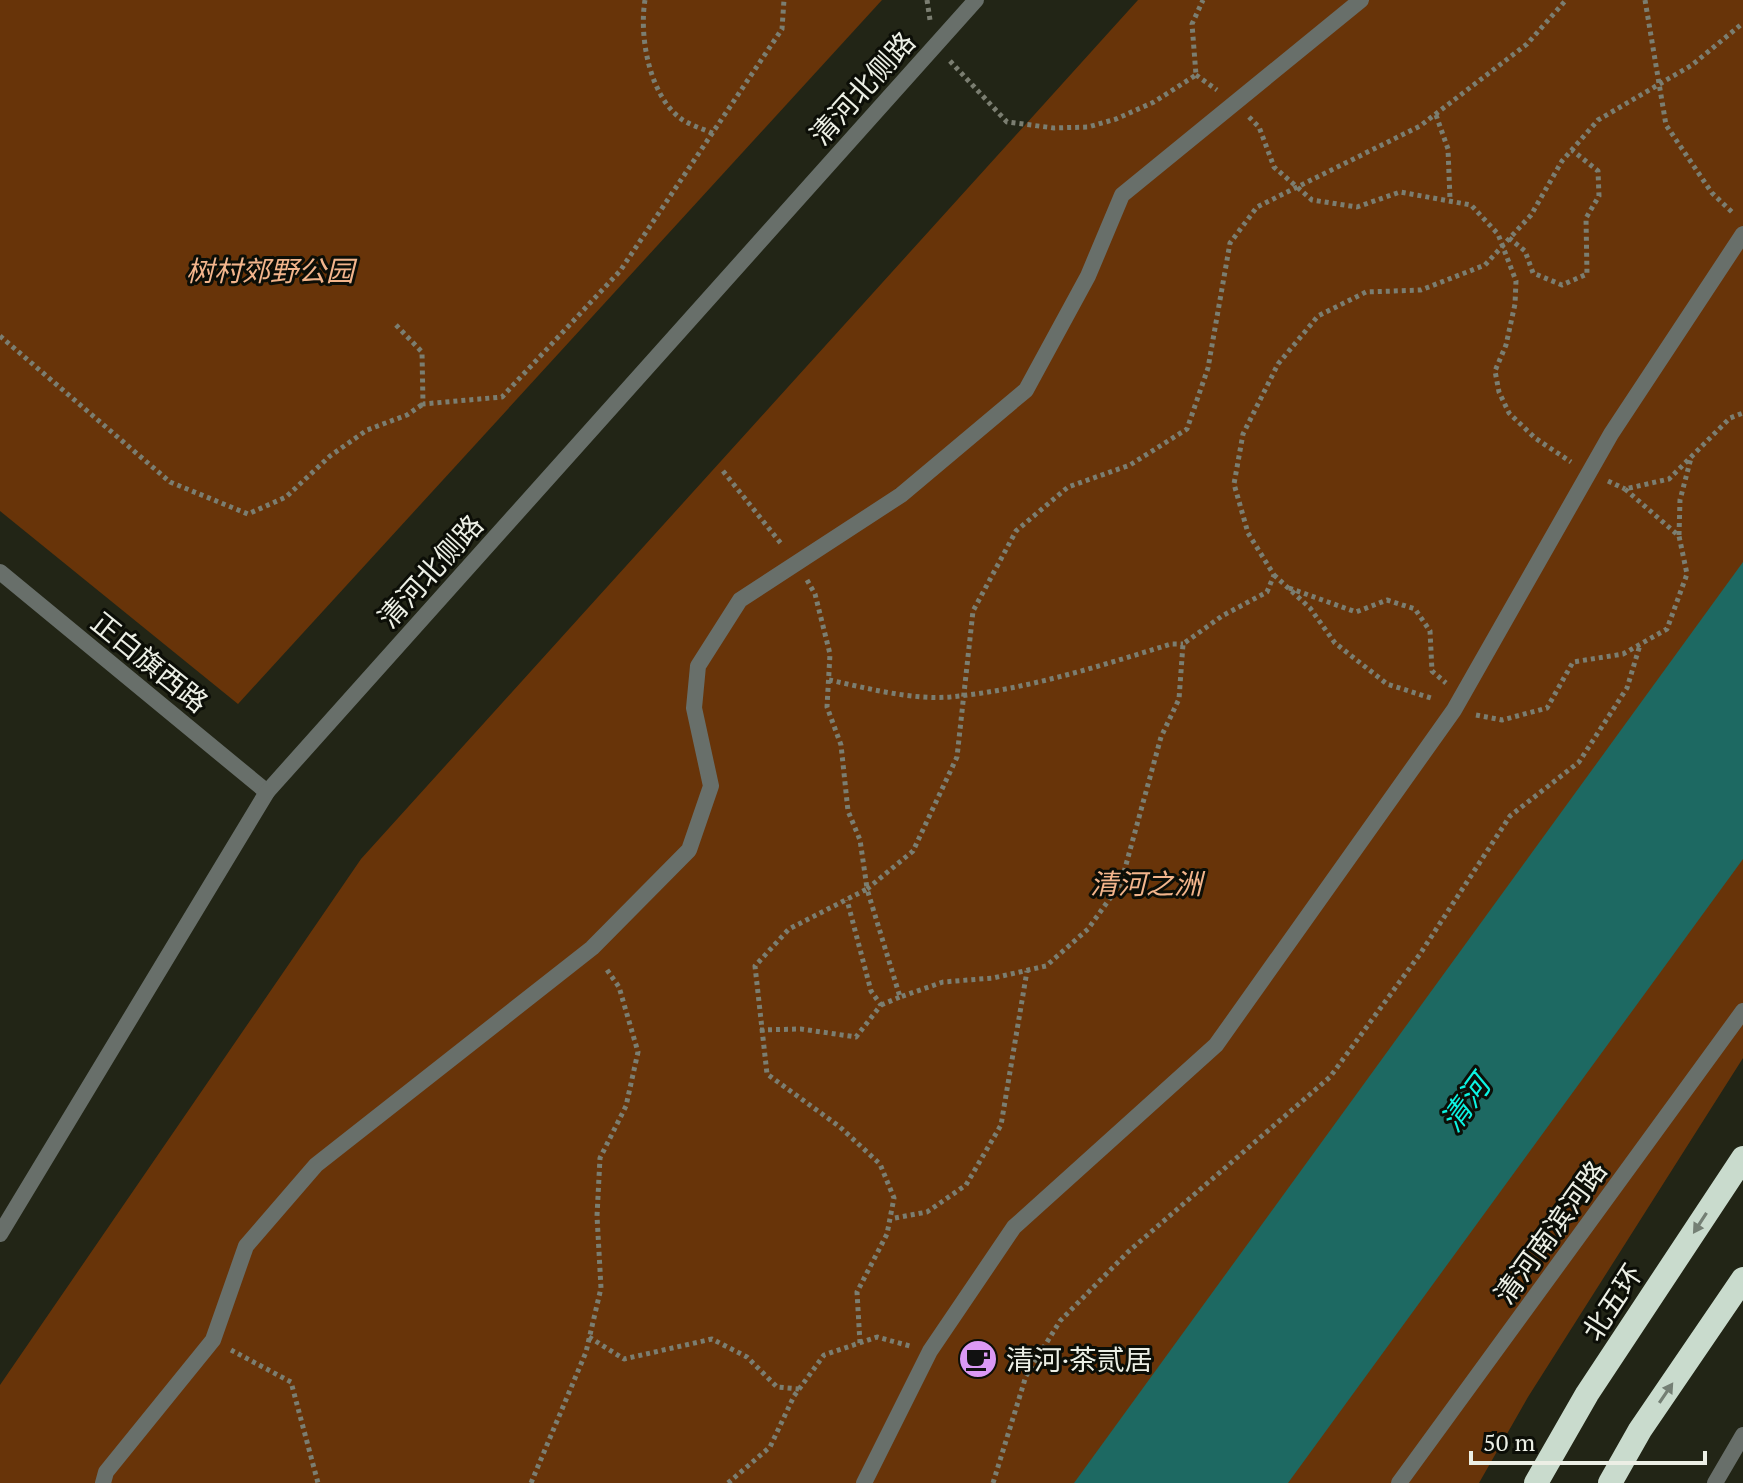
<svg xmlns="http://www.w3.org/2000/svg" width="1743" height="1483" viewBox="0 0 1743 1483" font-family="'PT Serif','Noto Sans SC',serif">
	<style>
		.green { fill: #683409 }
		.water { fill: #1d6962 }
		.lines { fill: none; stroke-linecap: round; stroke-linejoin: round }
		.path { stroke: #7b7e71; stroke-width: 5; stroke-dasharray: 4 4; stroke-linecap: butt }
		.service { stroke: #686f6a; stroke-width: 16 }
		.minor { stroke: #686f6a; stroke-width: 16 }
		.tertiary { stroke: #686f6a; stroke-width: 16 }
		.motorway { stroke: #c9dbcd; stroke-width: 24 }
		.oneway { fill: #747f74 }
		.labels { text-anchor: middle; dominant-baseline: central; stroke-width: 6; stroke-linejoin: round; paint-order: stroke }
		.street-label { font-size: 28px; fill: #ecefe5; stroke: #0c0e07 }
		.park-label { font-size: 28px; font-style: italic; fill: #f3b58c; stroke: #0c0e07 }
		.poi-label { font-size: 28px; fill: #ecefe5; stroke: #0c0e07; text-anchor: start }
		.water-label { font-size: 30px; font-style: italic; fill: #0cf3e2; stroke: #0c0e07 }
	</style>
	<rect width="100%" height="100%" fill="#222516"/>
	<g class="green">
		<path d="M0 0H882L238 704 0 511Z"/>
		<path d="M1138 0H1743V1058L1528 1397 1479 1483H0V1385L361 859Z"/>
	</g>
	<path class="water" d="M1743 562V859L1288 1483H1074Z"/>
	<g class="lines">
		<g class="path">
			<path d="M645 0C639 36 649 94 680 118 689 125 704 129 714 134"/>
			<path d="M927 0 930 20"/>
			<path d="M1645 0 1666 125 1712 193 1733 213"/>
			<path d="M950 61 1007 122 1054 128 1088 127 1116 119 1154 102 1196 75 1192 24 1203 0"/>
			<path d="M1196 75 1217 90"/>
			<path d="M1436 115 1448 149 1450 199"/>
			<path d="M1249 117 1259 127 1274 167 1312 200 1357 207 1400 192 1471 205 1498 234 1516 281 1515 304 1506 345 1495 371 1499 392 1509 413 1535 438 1571 462"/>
			<path d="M1509 238 1525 251 1533 273 1562 285 1587 274 1586 218 1599 196 1598 171 1572 150"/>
			<path d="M396 325 422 352 423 404 502 397 620 271 782 29 784 0"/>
			<path d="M0 336 170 482 248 514 286 497 330 456 367 430 407 415 423 404"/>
			<path d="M723 471 783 546"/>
			<path d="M1608 481 1625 489"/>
			<path d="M1679 535 1680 500 1691 458"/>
			<path d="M1274 575 1310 608 1335 643 1387 684 1434 699"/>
			<path d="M807 580 815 594 830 654 827 707 841 745 848 811 860 840 867 888"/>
			<path d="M1289 588 1356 612 1387 600 1415 609 1430 631 1432 671 1446 683"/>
			<path d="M829 680C867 688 910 700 950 697 1025 690 1100 666 1171 644H1183"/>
			<path d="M1476 715 1502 720 1547 708 1573 662 1623 654 1667 629 1687 574 1679 536 1625 489 1669 479 1730 418 1743 413"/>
			<path d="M867 889 913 851 957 757 973 611 1016 531 1068 487 1130 465 1187 429 1208 368 1230 243 1257 207 1420 126 1527 44 1566 0"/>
			<path d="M881 1005 900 997"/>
			<path d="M760 1030 801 1029 856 1037 881 1005 871 991 847 900"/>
			<path d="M895 1218 927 1212 966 1185 1001 1125 1027 971"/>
			<path d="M589 1337 624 1359 712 1339 747 1357 777 1387 799 1389"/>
			<path d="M860 1343 857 1292 887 1234 894 1198 880 1164 840 1127 767 1074 755 966 789 929 867 889 900 997 943 982 993 978 1046 966 1088 929 1121 883 1161 737 1179 699 1183 644 1222 616 1267 592 1274 575 1248 533 1234 484 1243 434 1278 364 1318 316 1366 292 1421 290 1485 265 1531 215 1562 161 1598 120 1692 65 1743 23"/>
			<path d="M231 1350 291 1382 318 1483"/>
			<path d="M531 1483 586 1352 601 1288 597 1216 600 1158 626 1106 638 1052 619 987 605 967"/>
			<path d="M728 1483 770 1447 794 1396 824 1355 877 1337 910 1346"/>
			<path d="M993 1483 1026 1376 1060 1321 1129 1251 1330 1077 1420 954 1510 816 1579 762 1627 688 1640 645"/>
		</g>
		<path class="service" d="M1399 1483 1743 1011"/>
		<g class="minor">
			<path d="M103 1483 106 1472 213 1340 246 1246 316 1165 592 948 689 850 711 786 694 708 698 666 740 600 901 495 1026 390 1088 276 1122 195 1361 0"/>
			<path d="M864 1483 930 1351 1014 1227 1216 1045 1454 710 1611 434 1743 234"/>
		</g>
		<g class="tertiary">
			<path d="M0 572 267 792"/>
			<path d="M0 1234 267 792 976 0"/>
			<path d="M1715 1483 1743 1435"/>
		</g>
		<g class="motorway">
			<path d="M1536 1483 1587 1394 1743 1158"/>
			<path d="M1610 1483 1640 1430 1743 1279"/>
		</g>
	</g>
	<defs><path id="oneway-solid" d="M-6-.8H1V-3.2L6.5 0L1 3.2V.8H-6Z" transform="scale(2)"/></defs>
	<g class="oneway">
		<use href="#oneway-solid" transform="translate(1700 1223) rotate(123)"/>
		<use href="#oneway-solid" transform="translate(1666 1393) rotate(-56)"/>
	</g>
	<defs>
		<g id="cafe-disc" transform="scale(2)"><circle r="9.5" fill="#db99f5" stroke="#0c0e07"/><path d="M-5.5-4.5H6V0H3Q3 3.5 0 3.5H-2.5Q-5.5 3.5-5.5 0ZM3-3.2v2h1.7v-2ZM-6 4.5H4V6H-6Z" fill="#111"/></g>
	</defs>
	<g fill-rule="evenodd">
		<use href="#cafe-disc" x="978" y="1359"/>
	</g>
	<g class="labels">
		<g class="street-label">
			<text transform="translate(862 88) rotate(-48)">清河北侧路</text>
			<text transform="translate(430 571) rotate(-48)">清河北侧路</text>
			<text transform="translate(150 662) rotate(39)">正白旗西路</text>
			<text transform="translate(1550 1232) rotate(-54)">清河南滨河路</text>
			<text transform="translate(1612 1302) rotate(-57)">北五环</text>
		</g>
		<g class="park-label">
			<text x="270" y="270">树村郊野公园</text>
			<text x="1146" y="883">清河之洲</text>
		</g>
		<g class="poi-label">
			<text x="1006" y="1359">清河·茶贰居</text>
		</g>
		<g class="water-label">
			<text transform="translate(1465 1103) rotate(-54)">清河</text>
		</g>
	</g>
	<path d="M1471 1451v12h234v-12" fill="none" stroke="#ecefe5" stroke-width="4"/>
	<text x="1483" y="1451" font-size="24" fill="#ecefe5" stroke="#0c0e07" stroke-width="6" paint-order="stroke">50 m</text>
</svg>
